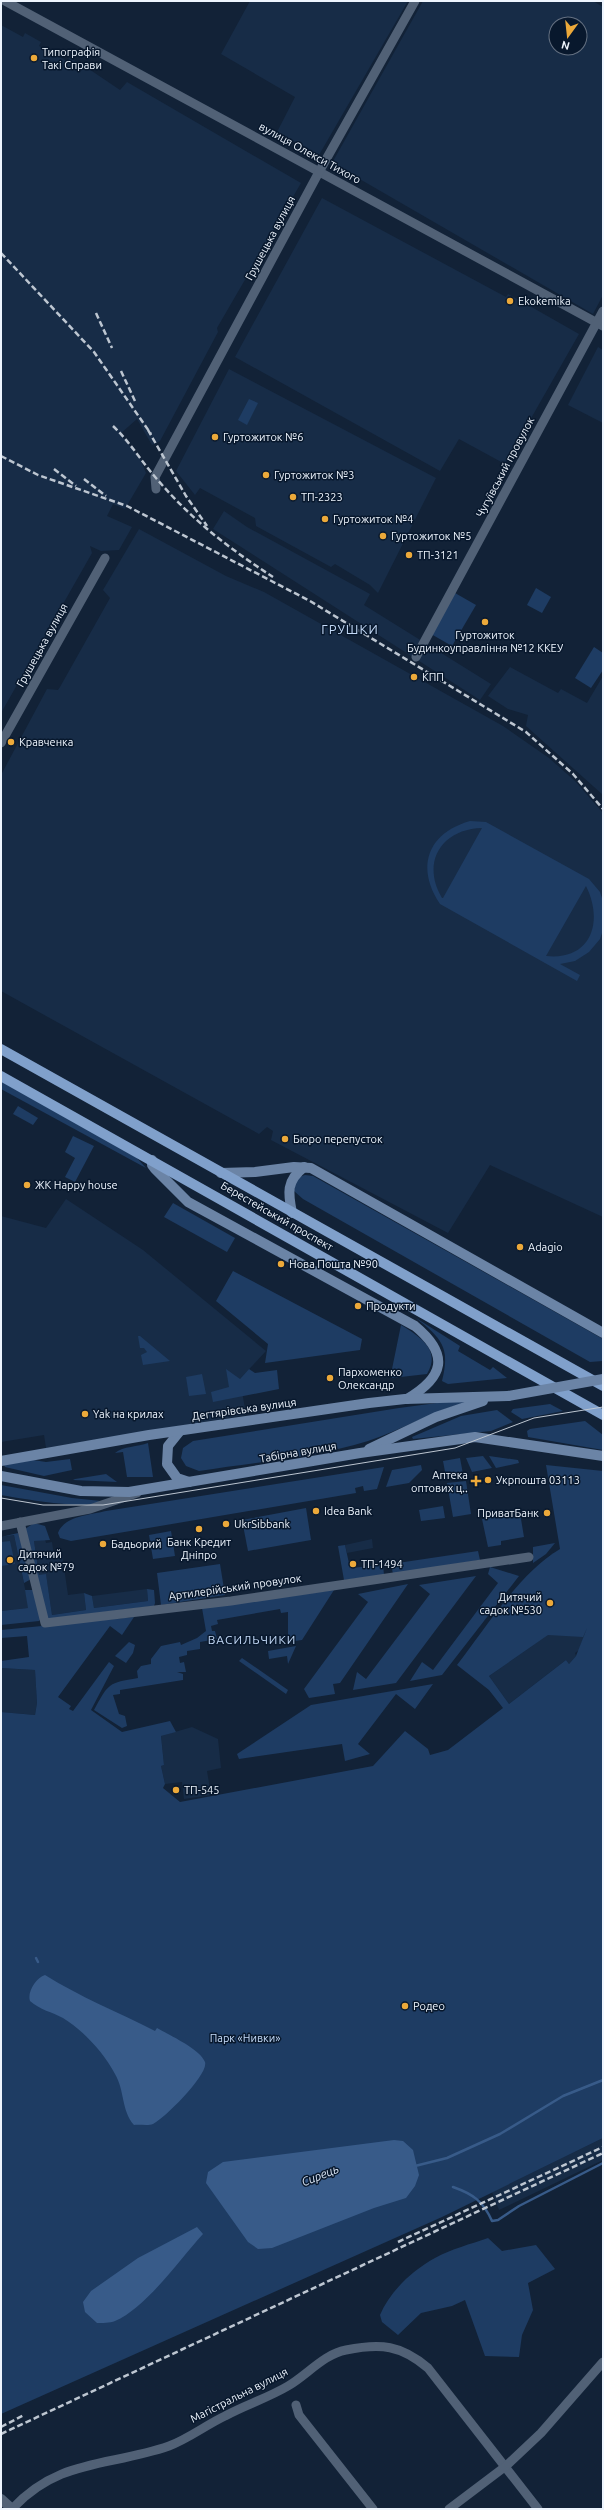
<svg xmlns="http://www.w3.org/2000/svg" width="604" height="2510" viewBox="0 0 604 2510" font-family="Ubuntu,sans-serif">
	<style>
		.built { fill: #172c47; fill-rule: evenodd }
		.green { fill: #1e3c63; fill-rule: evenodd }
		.water { fill: #385b89 }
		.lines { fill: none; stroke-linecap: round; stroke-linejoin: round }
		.stream { stroke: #385b89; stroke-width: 2.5 }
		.minor { stroke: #516176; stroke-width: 9 }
		.tertiary { stroke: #516176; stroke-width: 10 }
		.secondary { stroke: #6b84a6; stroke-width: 10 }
		.primary { stroke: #80a0cb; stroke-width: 10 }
		.tram { stroke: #bdc6d1; stroke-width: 1 }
		.rail { stroke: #bdc6d1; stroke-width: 2.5; stroke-dasharray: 6 3; stroke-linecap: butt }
		.secondary-bridge { stroke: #6b84a6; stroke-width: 10 }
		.poi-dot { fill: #eca93a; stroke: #08182d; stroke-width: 1.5 }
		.labels { text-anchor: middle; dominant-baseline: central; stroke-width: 3; stroke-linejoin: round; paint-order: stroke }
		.poi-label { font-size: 11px; fill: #eef5fe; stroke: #08182d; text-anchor: start }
		.street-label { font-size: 11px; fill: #eef5fe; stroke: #08182d }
		.park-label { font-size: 11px; fill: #c7ddfa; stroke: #08182d }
		.neighbourhood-label { font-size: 12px; letter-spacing: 1px; fill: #c4daf7; stroke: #08182d }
		.water-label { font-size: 12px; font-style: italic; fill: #dae5f4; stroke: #08182d }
		.quarter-label { font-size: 13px; letter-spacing: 1px; fill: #c4daf7; stroke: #08182d }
	</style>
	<rect width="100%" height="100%" fill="#122237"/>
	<g class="built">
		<path d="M250 1H408L319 155 277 132 295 97 221 54Z"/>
		<path d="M423 1H593L603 7V295L593 314 332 163ZM556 24H580V48H556Z"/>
		<path d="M1 25 23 37 25 33 41 42 39 46 67 61 69 58 80 63 120 90 127 82 301 183 217 328 218 332 160 441 152 445 137 419 120 434 140 458 146 473 125 509 113 504 107 516 132 527 119 550 101 551 90 546 92 553 1 713Z"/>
		<path d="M322 198 506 297 508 294 528 305 579 334 505 464 459 439 440 471 235 357Z"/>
		<path d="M598 347 603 350V423L568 405Z"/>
		<path d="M229 369 436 478 378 593 370 585 335 564 331 567 256 526 255 518 200 488 195 495 176 471Z"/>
		<path d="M224 511 247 527 370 594 364 605 491 684 480 700 213 529Z"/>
		<path d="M139 529 226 576 264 592 503 726 549 758 575 781 603 813V1217L490 1165 448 1233 271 1140 273 1131 267 1127 259 1134 1 991V775L47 689 58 690 60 687 110 598 103 590Z"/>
		<path d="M510 667 558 693 561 689 587 703 603 676V795L526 726 528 715 508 709 488 696Z"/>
		<path d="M66 1199 143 1250 266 1351 240 1379 246 1415 46 1448 44 1435 1 1442V1250H6H1V1216L46 1228Z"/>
		<path d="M14 1535 29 1608 1 1611V1537Z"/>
		<path d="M45 1539 46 1543 52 1542 54 1555 62 1554 68 1595 84 1593 86 1610 52 1615 46 1575H39L34 1541Z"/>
		<path d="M372 1539 373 1548 347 1553 345 1545Z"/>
		<path d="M553 1553 582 1560 603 1583 579 1650 575 1653 576 1656 569 1664 566 1660 509 1704 489 1676 546 1636 523 1582Z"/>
		<path d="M147 1589 148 1601 94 1608 92 1596Z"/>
		<path d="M1 1668 35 1670 37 1703 35 1715 1 1712Z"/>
		<path d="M192 1727 218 1739 221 1768 207 1771 211 1795 184 1799 182 1782 165 1784 161 1766 164 1765 161 1736Z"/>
		<path d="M603 2138V2160L499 2210 492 2192Z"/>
	</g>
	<g class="green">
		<path d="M249 399 258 403 247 425 238 420Z"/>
		<path d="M536 588 551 597 542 613 527 605Z"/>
		<path d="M455 593 476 605 452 646 431 634Z"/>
		<path d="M594 647 603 653V670L591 688 575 678Z"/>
		<path d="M470 821 486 822 589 879 600 892 603 901V930L600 939 589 952 575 961 560 964 580 975 577 981 440 904C415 867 428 833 470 821ZM482 828 443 898H442C421 863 441 829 482 828ZM586 886C604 922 591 961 546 956Z"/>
		<path d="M1 1081 136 1157 146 1168 1 1089Z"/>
		<path d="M18 1106 38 1118 33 1125 13 1114Z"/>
		<path d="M73 1136 94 1146 75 1182 65 1177 75 1158 65 1152Z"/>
		<path d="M305 1175 313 1176 603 1339V1361L590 1362 303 1199 294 1191C296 1182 296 1177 305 1175Z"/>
		<path d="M173 1203 235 1238 227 1252 164 1217Z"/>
		<path d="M233 1271 362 1339 360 1350 265 1363 268 1344 216 1301Z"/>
		<path d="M416 1318 460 1346 458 1351 490 1370 493 1367 507 1378 448 1384 442 1381C451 1347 441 1338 416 1318Z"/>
		<path d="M401 1325C419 1336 442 1350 427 1374L392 1378V1369Z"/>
		<path d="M138 1336H140L170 1361 143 1365 141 1355 147 1352 144 1348H140Z"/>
		<path d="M226 1369 240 1379 249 1369 255 1373 277 1370 279 1389 213 1402 211 1392 229 1387Z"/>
		<path d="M202 1374 206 1394 189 1396 186 1377Z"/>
		<path d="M467 1399V1402C432 1411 402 1430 368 1441 314 1458 255 1462 199 1471L186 1466 181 1458 183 1448 193 1441 399 1408Z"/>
		<path d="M550 1404 563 1411 522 1419 511 1412 513 1409Z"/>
		<path d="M497 1410 513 1422 491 1431 413 1439 412 1437 461 1416Z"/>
		<path d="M585 1421 603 1435V1450L528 1437 527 1431 530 1429Z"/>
		<path d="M148 1443 153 1477H127L123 1452 115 1453C123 1446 138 1447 148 1443Z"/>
		<path d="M483 1456 492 1468 472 1472 466 1458Z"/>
		<path d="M489 1456 518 1460 519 1463 496 1468Z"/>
		<path d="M460 1458 463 1474 446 1477 443 1461Z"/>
		<path d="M70 1459 72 1470 44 1476 5 1467 4 1465 33 1460 46 1462Z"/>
		<path d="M421 1465 422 1470 409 1483 386 1487 392 1470Z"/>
		<path d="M546 1465 603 1471V2138L442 2217 1 2414V1712L35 1715 37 1703 35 1670 1 1668V1661L29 1657 27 1636 1 1638V1630L134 1617 122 1635 110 1626 58 1697 71 1706 69 1709 73 1711 109 1662 114 1666 91 1710 122 1732 170 1721 176 1732 161 1736 164 1765 161 1766 165 1784 163 1788 180 1802 373 1766 405 1731 428 1749 430 1755 448 1750 503 1708 489 1690 457 1665C486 1628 519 1573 560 1549ZM587 1628 576 1656 569 1664 566 1660 509 1704 489 1676 548 1635 583 1637Z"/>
		<path d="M384 1467 377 1489 364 1491 363 1486 355 1488 356 1493 71 1541 60 1538 58 1533C64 1516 90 1515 106 1511Z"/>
		<path d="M106 1474 117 1482 73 1480 75 1479Z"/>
		<path d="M466 1481 471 1514 453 1517 447 1483Z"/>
		<path d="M1 1485 72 1498 101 1501C90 1511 18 1498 1 1495Z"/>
		<path d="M443 1506 445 1518 421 1521 419 1510Z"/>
		<path d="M306 1508 311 1540 248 1551 242 1520Z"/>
		<path d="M520 1513 524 1537 501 1541V1545L488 1547 482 1519Z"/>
		<path d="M34 1523 45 1526 50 1540 34 1541 39 1575 46 1574 52 1615 86 1610 84 1593 92 1596 94 1608 148 1601 147 1589 154 1590 155 1603 154 1606 47 1619 25 1529Z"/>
		<path d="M171 1531 175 1556 153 1559 149 1535Z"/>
		<path d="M18 1533 33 1578 24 1583 14 1535 1 1537Z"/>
		<path d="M10 1541 15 1564 1 1566V1542Z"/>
		<path d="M555 1543 546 1554 533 1563V1547Z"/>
		<path d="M345 1545 350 1568 383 1565 384 1575 344 1580 338 1546Z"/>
		<path d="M478 1551 480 1560 393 1574 391 1564Z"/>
		<path d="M220 1564 225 1595 161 1605 157 1573Z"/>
		<path d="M490 1567 519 1576 442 1675 410 1681 422 1662 433 1670 498 1583 488 1574Z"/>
		<path d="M476 1576 396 1683 353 1690 357 1672 366 1679 430 1594 419 1585Z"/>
		<path d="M408 1584 340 1683 333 1684 335 1694 309 1698 304 1689 368 1602 358 1594Z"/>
		<path d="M25 1590H35L42 1616 39 1621 1 1625V1611L28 1608Z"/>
		<path d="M334 1590 302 1640 288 1642V1612L281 1613 280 1609 217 1620 218 1624 211 1626 212 1631H215L217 1639 200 1642V1649L187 1651V1655L179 1657 180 1663 184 1662 186 1672H177L183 1674V1680L120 1690V1694L113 1695 119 1714 125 1716 127 1726 122 1728 94 1710C109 1683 108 1683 138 1678L137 1671 141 1666 151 1664V1659L161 1646 180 1642 181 1645 197 1638 206 1631 202 1608Z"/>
		<path d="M129 1642 135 1645 133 1653 126 1663 115 1656Z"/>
		<path d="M296 1646 288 1664 287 1656 269 1659 268 1651Z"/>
		<path d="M242 1658 288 1690 286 1694 239 1661Z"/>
		<path d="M433 1684 415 1709 396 1694 358 1744 370 1754 345 1761 342 1744 239 1759 237 1754 311 1705Z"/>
		<path d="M488 2238 502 2251 536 2245 555 2269 528 2283 533 2310 522 2335 519 2357 485 2356 465 2300 452 2306 421 2313 398 2335 382 2322 380 2315C390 2291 413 2270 435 2258 451 2249 471 2244 488 2238Z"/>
	</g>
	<g class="water">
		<path d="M45 1975C80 1997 118 2012 155 2031L157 2028C169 2035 200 2049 205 2062 209 2074 165 2118 153 2124 148 2126 139 2124 134 2125 121 2110 125 2091 115 2074 104 2053 83 2030 63 2018 52 2012 40 2010 30 2001 27 1992 36 1978 45 1975Z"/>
		<path d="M394 2140 403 2141 413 2150 419 2175 415 2186 406 2198 374 2208 272 2248 258 2249 248 2242 206 2183 208 2172 223 2162Z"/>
		<path d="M197 2227 203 2234C180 2259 146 2308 115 2321 110 2323 102 2323 97 2323L85 2312 83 2302 91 2291 138 2258Z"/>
	</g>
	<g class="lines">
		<g class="stream">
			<path d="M36 1958 38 1962"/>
			<path d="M415 2166 447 2158 500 2134 563 2096 603 2080"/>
			<path d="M453 2187C473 2194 483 2201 492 2221L498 2220 519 2206 603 2163"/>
		</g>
		<g class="minor">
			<path d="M5 1 603 326"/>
			<path d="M156 489 155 477 319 172 415 1"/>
			<path d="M416 657 603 311"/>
			<path d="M1 743 105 558"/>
			<path d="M20 1522 45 1623 231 1601 529 1557"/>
			<path d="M1 1526 90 1509 137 1493"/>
			<path d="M296 2405 299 2415 373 2509"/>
			<path d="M12 2509C59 2458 109 2467 169 2446 188 2439 206 2425 225 2416 245 2405 268 2398 288 2386 307 2375 324 2354 346 2350 381 2343 401 2345 428 2368L538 2509"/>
			<path d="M449 2509 506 2466 541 2433 603 2362"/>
		</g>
		<path class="tertiary" d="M1 2499 12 2509"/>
		<g class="secondary">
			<path d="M152 1160V1165L155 1169 188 1202 415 1326C450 1355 444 1377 407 1399"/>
			<path d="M221 1173 255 1172 294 1167 311 1168 603 1333"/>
			<path d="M292 1213C288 1193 286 1181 304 1167"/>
			<path d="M180 1431 168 1446 167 1464 177 1478 189 1482"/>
			<path d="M369 1449 436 1417 483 1401"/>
			<path d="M1 1461 149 1435 369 1403 405 1399 508 1396"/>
			<path d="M1 1476 81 1491 129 1492 360 1453 475 1437 603 1456"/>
		</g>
		<g class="primary">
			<path d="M1 1049 603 1386"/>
			<path d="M1 1076 603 1415"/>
		</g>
		<path class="tram" d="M1 1498 43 1505H103L455 1448 534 1418 603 1407"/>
		<g class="rail">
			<path d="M1 253 94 352 151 434"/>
			<path d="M96 313 112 348"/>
			<path d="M121 371 135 401"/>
			<path d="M113 426C130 442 141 461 156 478 192 520 227 547 273 577"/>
			<path d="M148 430 186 496 207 526"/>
			<path d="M1 456 38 475 127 506 310 601 526 732 573 774 603 809"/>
			<path d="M54 469 76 486"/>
			<path d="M84 479 106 496"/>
			<path d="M398 2242 603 2147"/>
			<path d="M1 2427 24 2415"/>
			<path d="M1 2434 603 2153"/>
		</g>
		<path class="secondary-bridge" d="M508 1396 603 1379"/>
	</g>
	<g class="poi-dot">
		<circle cx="34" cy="58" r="4"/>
		<circle cx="510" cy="301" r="4"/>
		<circle cx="215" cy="437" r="4"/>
		<circle cx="266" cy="475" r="4"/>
		<circle cx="293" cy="497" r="4"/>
		<circle cx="325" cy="519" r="4"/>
		<circle cx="383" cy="536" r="4"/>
		<circle cx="409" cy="555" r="4"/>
		<circle cx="485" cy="622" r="4"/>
		<circle cx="414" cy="677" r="4"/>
		<circle cx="11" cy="742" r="4"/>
		<circle cx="285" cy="1139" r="4"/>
		<circle cx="27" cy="1185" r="4"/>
		<circle cx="520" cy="1247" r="4"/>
		<circle cx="281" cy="1264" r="4"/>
		<circle cx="358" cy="1306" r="4"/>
		<circle cx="330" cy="1378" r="4"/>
		<circle cx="85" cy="1414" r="4"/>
		<circle cx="488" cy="1480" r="4"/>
		<path d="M474 1475h4v4h4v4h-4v4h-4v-4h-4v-4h4z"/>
		<circle cx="316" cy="1511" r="4"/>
		<circle cx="547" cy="1513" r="4"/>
		<circle cx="226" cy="1524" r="4"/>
		<circle cx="199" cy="1529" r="4"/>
		<circle cx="103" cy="1544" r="4"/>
		<circle cx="10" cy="1560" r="4"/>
		<circle cx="353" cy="1564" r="4"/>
		<circle cx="550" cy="1603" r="4"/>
		<circle cx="176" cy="1790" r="4"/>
		<circle cx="405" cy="2006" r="4"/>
	</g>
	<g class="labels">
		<g class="poi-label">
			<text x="42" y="52">Типографія<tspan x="42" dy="13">Такі Справи</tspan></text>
			<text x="518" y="301">Ekokemika</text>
			<text x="223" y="437">Гуртожиток №6</text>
			<text x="274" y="475">Гуртожиток №3</text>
			<text x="301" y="497">ТП-2323</text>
			<text x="333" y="519">Гуртожиток №4</text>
			<text x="391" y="536">Гуртожиток №5</text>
			<text x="417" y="555">ТП-3121</text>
			<text x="485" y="635" text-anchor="middle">Гуртожиток<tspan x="485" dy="13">Будинкоуправління №12 ККЕУ</tspan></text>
			<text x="422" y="677">КПП</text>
			<text x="19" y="742">Кравченка</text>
			<text x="293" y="1139">Бюро перепусток</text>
			<text x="35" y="1185">ЖК Happy house</text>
			<text x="528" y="1247">Adagio</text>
			<text x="289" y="1264">Нова Пошта №90</text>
			<text x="366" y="1306">Продукти</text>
			<text x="338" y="1372">Пархоменко<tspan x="338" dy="13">Олександр</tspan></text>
			<text x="93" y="1414">Yak на крилах</text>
			<text x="468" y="1475" text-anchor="end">Аптека<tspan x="468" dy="13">оптових ц‥</tspan></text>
			<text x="496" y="1480">Укрпошта 03113</text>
			<text x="324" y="1511">Idea Bank</text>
			<text x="539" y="1513" text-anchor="end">ПриватБанк</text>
			<text x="234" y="1524">UkrSibbank</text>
			<text x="199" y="1542" text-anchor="middle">Банк Кредит<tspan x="199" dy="13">Дніпро</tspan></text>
			<text x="111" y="1544">Бадьорий</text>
			<text x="18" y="1554">Дитячий<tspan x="18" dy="13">садок №79</tspan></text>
			<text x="361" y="1564">ТП-1494</text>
			<text x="542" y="1597" text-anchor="end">Дитячий<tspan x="542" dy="13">садок №530</tspan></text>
			<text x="184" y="1790">ТП-545</text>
			<text x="413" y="2006">Родео</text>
		</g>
		<g class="street-label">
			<text transform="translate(310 153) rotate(29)">вулиця Олекси Тихого</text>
			<text transform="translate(270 238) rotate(-62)">Грушецька вулиця</text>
			<text transform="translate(505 467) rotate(-62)">Чугуївський провулок</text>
			<text transform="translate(42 645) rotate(-61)">Грушецька вулиця</text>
			<text transform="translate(277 1216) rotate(30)">Берестейський проспект</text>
			<text transform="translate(244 1409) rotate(-8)">Дегтярівська вулиця</text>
			<text transform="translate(298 1452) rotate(-10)">Табірна вулиця</text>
			<text transform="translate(235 1587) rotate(-8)">Артилерійський провулок</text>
			<text transform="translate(239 2395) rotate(-27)">Магістральна вулиця</text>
		</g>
		<g class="park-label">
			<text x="245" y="2038">Парк «Нивки»</text>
		</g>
		<g class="neighbourhood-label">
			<text x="252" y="1639">ВАСИЛЬЧИКИ</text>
		</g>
		<g class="water-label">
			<text transform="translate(320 2175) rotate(-22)">Сирець</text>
		</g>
		<g class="quarter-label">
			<text x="350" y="629">ГРУШКИ</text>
		</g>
	</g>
	<rect width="604" height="2510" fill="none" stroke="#eef5fe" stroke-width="4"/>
	<g transform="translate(568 36) rotate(195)"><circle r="19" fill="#08182d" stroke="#647081"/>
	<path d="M0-3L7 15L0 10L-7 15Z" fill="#eca93a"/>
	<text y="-6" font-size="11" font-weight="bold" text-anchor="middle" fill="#eef5fe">N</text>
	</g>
</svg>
